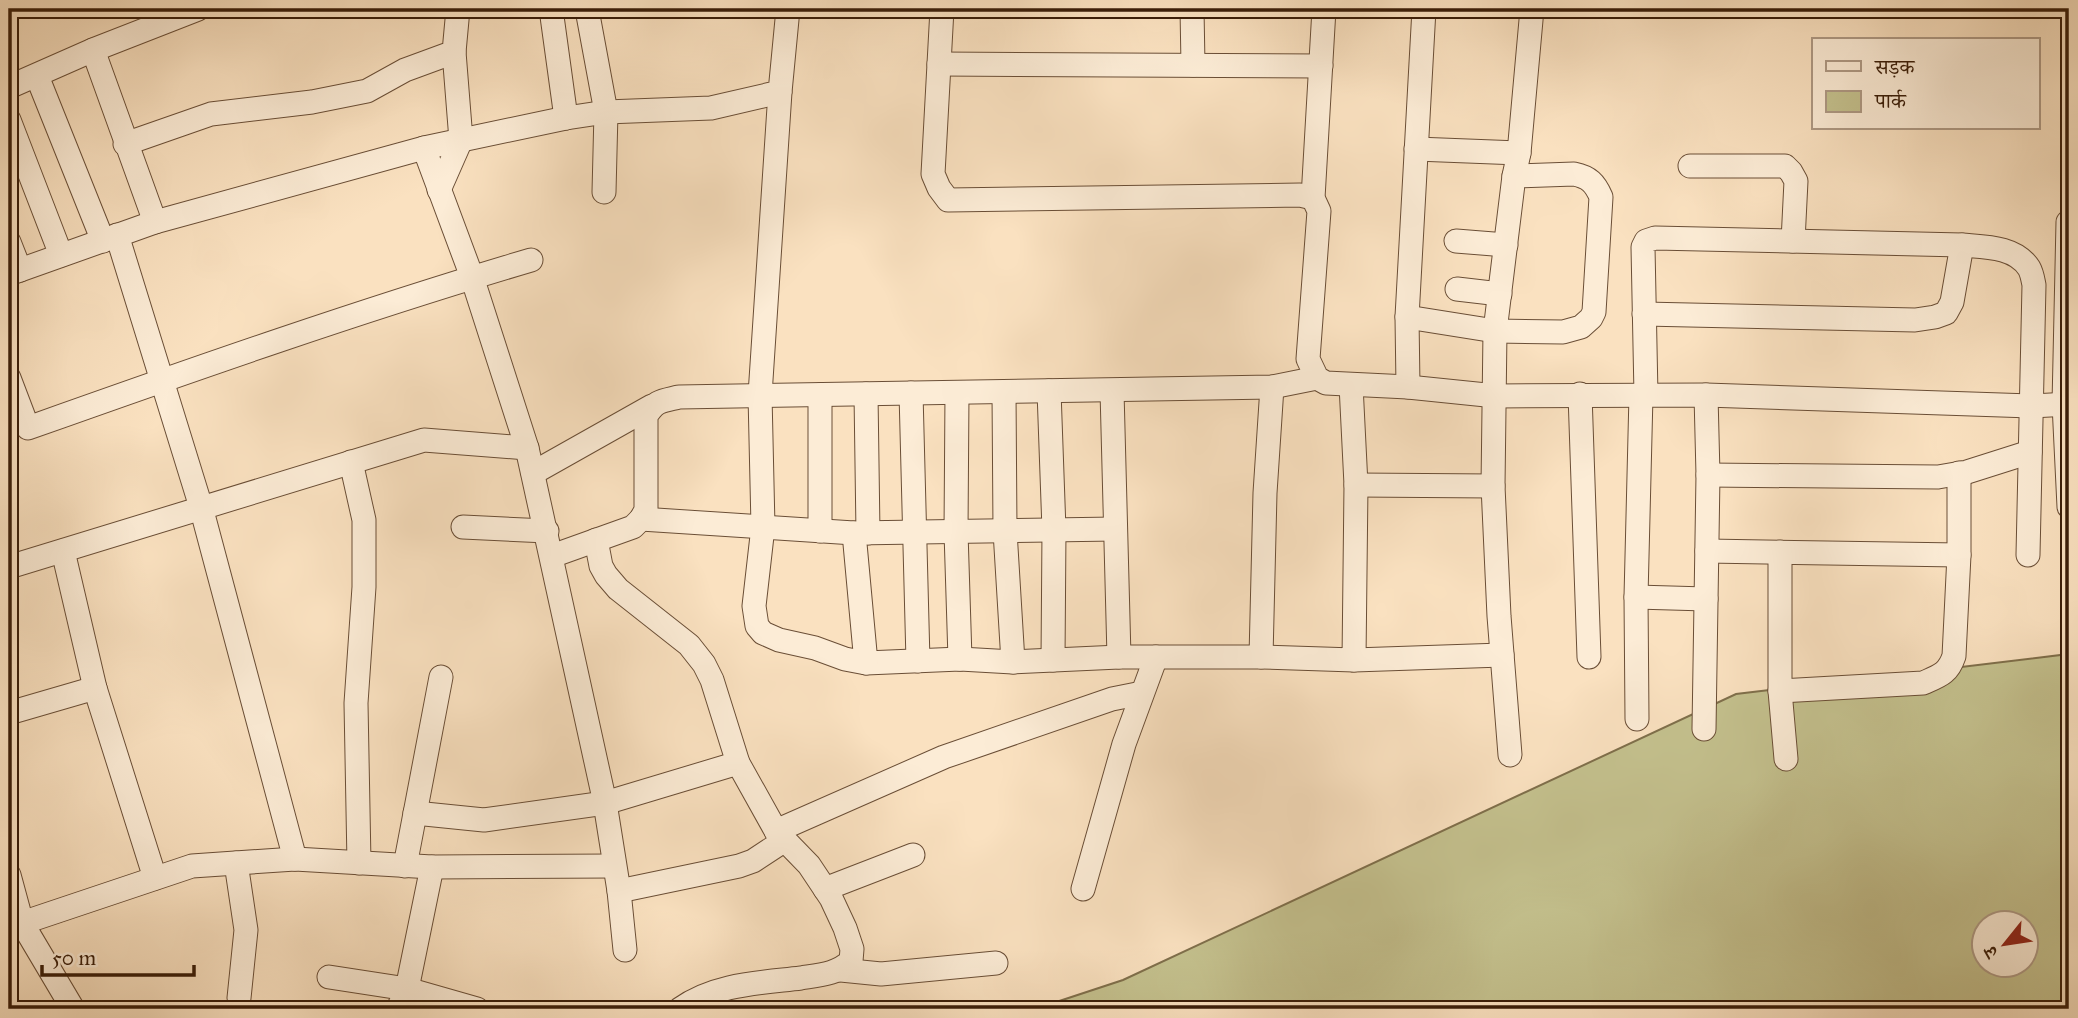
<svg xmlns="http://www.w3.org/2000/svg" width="2078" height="1018" viewBox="0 0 2078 1018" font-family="'IM FELL Great Primer','Noto Serif Devanagari',serif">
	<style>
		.green { fill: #c4c18e; stroke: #7f6f4b; stroke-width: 2; fill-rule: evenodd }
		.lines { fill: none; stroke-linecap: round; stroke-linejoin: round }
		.minor-casing { stroke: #6a4e36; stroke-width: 25 }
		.minor { stroke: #fcecd6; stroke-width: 23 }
	</style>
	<rect width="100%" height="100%" fill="#fae1c0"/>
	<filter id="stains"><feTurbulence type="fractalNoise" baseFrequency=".00286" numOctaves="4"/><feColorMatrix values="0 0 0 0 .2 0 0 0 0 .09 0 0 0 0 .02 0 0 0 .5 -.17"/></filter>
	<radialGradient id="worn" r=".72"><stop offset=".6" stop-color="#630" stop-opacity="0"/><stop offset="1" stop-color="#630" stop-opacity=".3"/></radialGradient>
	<path class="green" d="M2069 654V1009H1035L1123 980 1736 694ZM1983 923H2025V965H1983Z"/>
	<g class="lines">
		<g class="minor-casing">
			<g id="minor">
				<path d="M551 9 566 118"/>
				<path d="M942 9 933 174 939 188 948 200 1300 195 1313 198"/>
				<path d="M1192 9 1193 65"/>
				<path d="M1324 9 1313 198 1319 211 1308 359 1317 378 1326 383 1408 387 1496 396 1706 395 2031 406 2069 404"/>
				<path d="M588 15 606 112 604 192"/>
				<path d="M93 50 155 222"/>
				<path d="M939 64 1321 66"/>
				<path d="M37 76 103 241"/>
				<path d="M9 87 93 50 198 9"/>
				<path d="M780 92 760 395 763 527 754 606 757 626 763 633 779 640 815 648 845 659 866 663 960 659 1013 662 1119 657H1261L1354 660 1356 485 1351 385"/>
				<path d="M9 120 61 255"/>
				<path d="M125 144 211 114 312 102 367 91 405 70 454 52 458 9"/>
				<path d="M424 148 472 277 527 448 605 803 619 891 625 950"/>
				<path d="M1416 149 1519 153"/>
				<path d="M1690 166H1785L1791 172 1796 181 1793 241"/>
				<path d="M439 190 461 140 454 52"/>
				<path d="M2068 222 2064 404 2069 507"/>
				<path d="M117 235 201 507 295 859"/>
				<path d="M1456 241 1506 245"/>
				<path d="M9 242 20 270"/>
				<path d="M9 274 155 222 424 148 566 118 606 112 711 108 780 92 788 9"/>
				<path d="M1457 289 1500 294"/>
				<path d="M1644 314 1915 320 1935 317 1946 313 1952 302 1962 245"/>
				<path d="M1407 317 1495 331 1563 332 1581 327 1591 318 1594 312 1601 197C1595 183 1589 177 1574 174L1514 176"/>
				<path d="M9 378 28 428C194 369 362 310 531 260"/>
				<path d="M1408 387 1407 317 1424 9"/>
				<path d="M1049 391 1054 530 1053 660"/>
				<path d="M1112 391 1119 657"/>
				<path d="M1004 392 1005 531 1013 662"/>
				<path d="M911 393 918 661"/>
				<path d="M957 393 956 532 960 659"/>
				<path d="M866 394 868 533"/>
				<path d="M1580 394 1589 657"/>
				<path d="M820 395V531"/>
				<path d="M1646 395 1643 247 1646 241 1655 238 1962 245C1984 247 2015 246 2029 268 2032 273 2033 280 2034 285L2028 555"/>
				<path d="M351 462 364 520V587L356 703 359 863"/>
				<path d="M533 473 652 406"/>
				<path d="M1708 475 1938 477 1967 472 2030 452"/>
				<path d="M1356 485 1493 486"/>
				<path d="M641 519 854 533 1115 529"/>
				<path d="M463 527 547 531"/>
				<path d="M854 533 866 663"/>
				<path d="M596 540 601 566 606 575 618 589 689 645 704 664 712 680 738 763 776 831 809 865 831 898 845 928 852 949 851 961C837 974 820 975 801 978 759 983 715 984 680 1009"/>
				<path d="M63 551 95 688 155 878"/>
				<path d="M1707 551 1959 555"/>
				<path d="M1780 552V691L1786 759"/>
				<path d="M552 556 633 527 641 519 646 510V416C656 400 662 401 679 397L1272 387 1317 378"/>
				<path d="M9 567 424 440 527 448"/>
				<path d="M1636 597 1706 599"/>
				<path d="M1261 657 1265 493 1272 387"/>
				<path d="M1354 660 1502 655"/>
				<path d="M1780 691 1923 683C1939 676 1948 674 1954 656L1959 555V473"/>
				<path d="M9 713 95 688"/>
				<path d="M1637 719 1636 597 1641 395"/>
				<path d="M1704 729 1708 475 1706 395"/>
				<path d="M1510 755 1499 616 1493 486 1495 331 1514 176 1519 153 1532 9"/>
				<path d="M415 813 484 820 605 803 738 763"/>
				<path d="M776 831 944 757 1112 699 1142 693"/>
				<path d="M236 863 246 930 239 998"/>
				<path d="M405 866 441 677"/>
				<path d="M9 875 22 923 73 1009"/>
				<path d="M825 889 913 855"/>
				<path d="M1083 889 1124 744 1156 657"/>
				<path d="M619 891 739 866 753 861 785 840"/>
				<path d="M9 930 22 923 192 866 295 859 432 867 614 866"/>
				<path d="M841 970 881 974 996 963"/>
				<path d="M329 977 407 989 477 1009"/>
				<path d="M398 1009 407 989 432 867"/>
			</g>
		</g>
		<use href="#minor" class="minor"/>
	</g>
	<rect width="2078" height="1018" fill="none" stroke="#fae1c0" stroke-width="35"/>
	<rect x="10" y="10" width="2057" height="997" fill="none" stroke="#3a1d08" stroke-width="3.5"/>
	<rect x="18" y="18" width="2043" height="983" fill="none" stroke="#3a1d08" stroke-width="2"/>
	<rect x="1812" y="38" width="228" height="91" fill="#fcecd6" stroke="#ae9984" stroke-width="2"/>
	<rect x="1826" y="61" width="35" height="10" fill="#fcecd6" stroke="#ae9984" stroke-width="2"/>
	<text x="1875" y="74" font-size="21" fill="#3a1d08">सड़क</text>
	<rect x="1826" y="91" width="35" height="21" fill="#c4c18e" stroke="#ae9984" stroke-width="2"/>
	<text x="1875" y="108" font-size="21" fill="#3a1d08">पार्क</text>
	<g transform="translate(2005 944) rotate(240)"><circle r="33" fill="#fcecd6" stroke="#ae9984" stroke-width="2"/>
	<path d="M0-5L12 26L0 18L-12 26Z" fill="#8f2418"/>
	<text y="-10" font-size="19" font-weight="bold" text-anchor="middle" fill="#3a1d08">उ</text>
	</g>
	<path d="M42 965v10h152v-10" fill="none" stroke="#3a1d08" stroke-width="3.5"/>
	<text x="52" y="965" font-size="21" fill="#3a1d08" stroke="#fcecd6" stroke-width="5" paint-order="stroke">50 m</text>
	<rect width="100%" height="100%" filter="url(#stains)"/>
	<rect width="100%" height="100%" fill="url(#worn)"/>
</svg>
